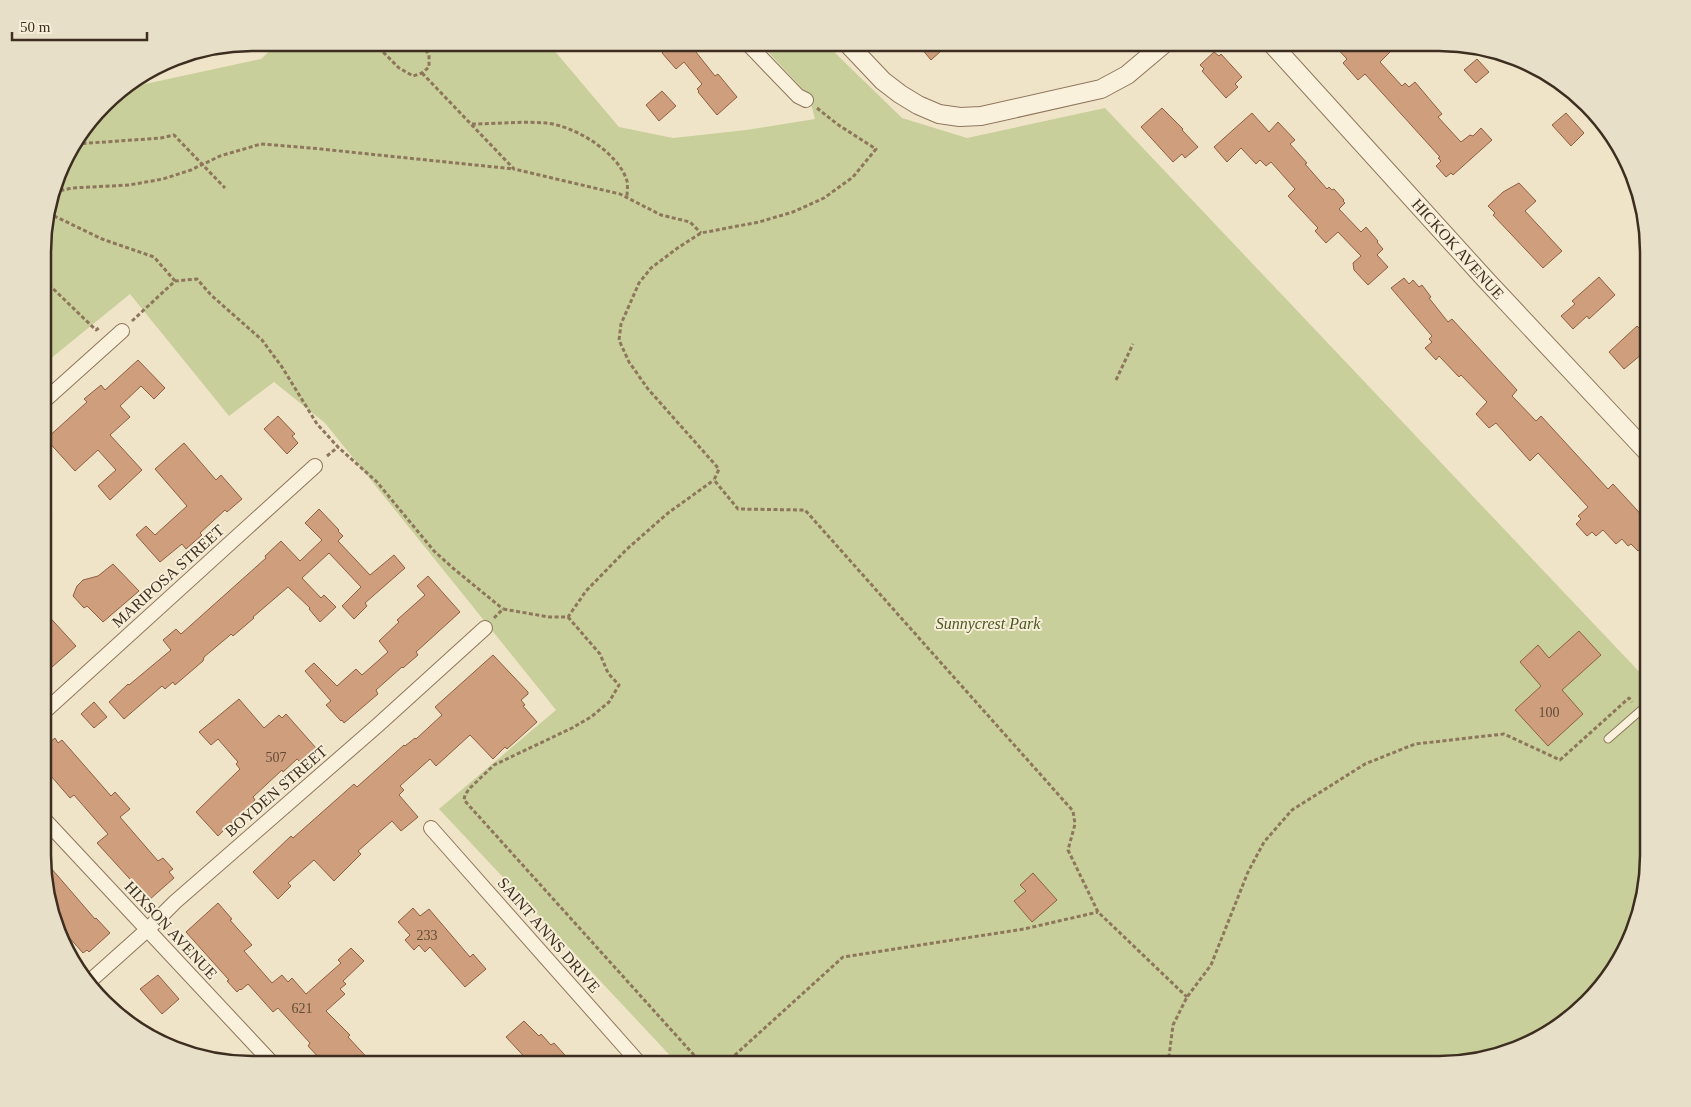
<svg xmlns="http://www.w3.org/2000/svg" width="1691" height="1107" viewBox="0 0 1691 1107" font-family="'Times New Roman',serif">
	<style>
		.green { fill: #c9cf9b }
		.building { fill: #cf9f7d; stroke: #8d5f41 }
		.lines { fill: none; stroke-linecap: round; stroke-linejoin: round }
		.service-casing { stroke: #8d765c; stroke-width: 9 }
		.minor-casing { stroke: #8d765c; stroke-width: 16 }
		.tertiary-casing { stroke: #8d765c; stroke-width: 20 }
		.path { stroke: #8d765c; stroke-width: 3; stroke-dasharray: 4 2.5; stroke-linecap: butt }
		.service { stroke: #faf1dc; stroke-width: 7 }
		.minor { stroke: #faf1dc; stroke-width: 14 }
		.tertiary { stroke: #faf1dc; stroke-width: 18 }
		.labels { text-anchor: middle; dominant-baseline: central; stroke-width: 4; stroke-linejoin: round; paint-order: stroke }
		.number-label { font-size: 14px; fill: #624a37 }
		.street-label { font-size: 16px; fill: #3d2e20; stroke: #f7eed8 }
		.park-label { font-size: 16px; font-style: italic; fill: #4d5a26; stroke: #f7eed8 }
		.rim { fill: none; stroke: #3d2e20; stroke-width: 2.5 }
	</style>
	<rect width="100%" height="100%" fill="#f0e4c8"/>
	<path class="green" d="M278 43H548L619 127 673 138 746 130 815 119 809 96 760 43H825L902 118 967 138 1105 108 1648 681V868L1637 922 1613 972 1543 1037 1452 1064H678L439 809 556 710 325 423 274 382 229 416 130 294 44 364V225L64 159 114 95 122 89 261 59Z"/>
	<g class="building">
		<path d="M673 42H688L715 76 718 74 737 97 717 115 698 92 699 91 697 89 702 84 684 62 676 69 662 53Z"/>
		<path d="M916 42H951L931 60Z"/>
		<path d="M1331 42H1381L1390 52 1380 62 1402 86 1405 83 1409 87 1415 82 1442 114 1438 117 1459 140 1461 142 1470 135 1473 136 1481 128 1492 140 1453 175 1451 173 1446 177 1436 166 1441 161 1438 158 1440 157 1365 74 1358 80 1343 63 1347 59Z"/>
		<path d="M1214 52 1219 56 1221 54 1242 77 1235 84 1238 87 1226 98 1202 71 1204 69 1200 65Z"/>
		<path d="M1477 59 1489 72 1476 83 1464 70Z"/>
		<path d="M662 91 676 106 659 121 646 105Z"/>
		<path d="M1162 108 1183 129 1182 130 1198 147 1185 158 1182 154 1173 162 1141 127Z"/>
		<path d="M1252 113 1269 132 1278 122 1295 140 1290 144 1307 163 1305 164 1327 189 1329 187 1332 190 1334 189 1344 200 1343 201 1345 203 1339 209 1361 232 1366 227 1378 241 1377 242 1383 249 1377 255 1388 267 1368 285 1354 270 1353 263 1361 256 1338 232 1326 243 1315 231 1318 228 1288 196 1295 189 1271 162 1266 166 1260 160 1256 164 1241 148 1227 162 1214 147Z"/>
		<path d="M1566 113 1584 133 1571 146 1552 125Z"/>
		<path d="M1519 183 1536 201 1525 211 1562 251 1543 268 1493 215 1495 213 1488 206 1503 192Z"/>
		<path d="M1599 277 1615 295 1589 319 1587 316 1573 329 1561 316 1575 304 1572 301Z"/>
		<path d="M1404 278 1409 284 1413 280 1419 287 1422 285 1431 297 1429 298 1448 322 1452 319 1517 390 1512 396 1536 421 1541 416 1608 489 1613 484 1648 522V542L1638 551 1631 544 1628 546 1622 539 1616 544 1603 530 1596 536 1592 532 1587 536 1576 524 1581 519 1578 516 1588 507 1538 453 1530 461 1496 423 1489 428 1476 414 1487 402 1461 375 1459 377 1439 356 1436 360 1425 348 1432 342 1429 339 1432 336 1391 288Z"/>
		<path d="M1648 325V349L1624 369 1609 352 1637 326 1642 331Z"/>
		<path d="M138 360 165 388 154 399 141 386 120 406 130 417 110 435 142 470 110 500 98 486 116 470 98 450 75 471 46 439 87 402 84 399 101 385 105 390Z"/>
		<path d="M278 416 295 434 292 436 298 443 287 454 264 429Z"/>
		<path d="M184 443 216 480 221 475 242 499 227 512 225 510 200 533 202 535 186 549 182 544 160 562 136 535 146 526 155 535 187 506 155 469Z"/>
		<path d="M319 509 339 530 338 531 343 536 338 541 370 575 394 555 405 568 365 603 367 606 354 619 342 606 361 587 329 553 302 578 321 598 324 595 336 607 320 622 309 609 310 608 288 587 253 617 254 618 233 636 231 634 229 636 204 657 203 661 175 685 173 682 165 689 162 686 124 719 109 702 128 684 129 685 171 650 163 640 176 629 181 634 266 558 265 556 281 541 300 561 322 540 305 523Z"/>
		<path d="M113 564 139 591 103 622 87 606 84 608 73 596 77 586 83 580 98 576Z"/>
		<path d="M428 576 460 612 416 652 418 655 403 668 402 667 376 690 378 694 344 723 342 720 341 721 326 705 331 701 305 671 314 663 337 686 356 669 362 675 388 652 379 641 399 622 397 620 425 595 417 586Z"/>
		<path d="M44 611 76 646 44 674V654L50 648 44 641Z"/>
		<path d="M1579 631 1601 655 1562 690 1583 714 1548 746 1515 710 1541 686 1520 662 1538 645 1549 658Z"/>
		<path d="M493 655 528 692V694L521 700 525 705 523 706 537 722 507 749 505 747 493 759 470 735 436 766 430 759 400 786 404 790 399 795 418 817 401 831 392 821 358 851 361 854 334 881 314 860 288 883 291 886 278 899 253 872 291 836 293 838 354 784 357 787 404 745 405 746 415 738 416 739 442 715 435 707Z"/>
		<path d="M239 699 264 728 279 715 282 718 286 714 316 748 300 762 297 759 283 772 282 770 253 797 255 800 218 836 196 812 240 769 236 764 238 762 218 739 211 745 199 732Z"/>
		<path d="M94 702 107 717 94 728 81 714Z"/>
		<path d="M55 738 58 743 62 740 111 796 115 792 130 809 120 817 158 861 163 858 173 869 169 872 174 878 149 900 97 843 108 834 74 795 70 798 44 768V747Z"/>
		<path d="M44 860 95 919 96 918 110 933 89 952 87 950 83 953 67 935 63 938 44 882Z"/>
		<path d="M1033 873 1057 900 1032 922 1014 901 1026 891 1020 885Z"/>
		<path d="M218 903 232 919 230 920 252 945 244 951 272 983 282 975 288 982 292 978 306 994 341 963 338 960 351 948 364 961 343 981 346 984 340 989 345 994 326 1011 350 1035 348 1037 373 1064H328L325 1059 322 1061 308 1046 310 1043 278 1008 273 1012 248 984 241 990 240 989 237 992 227 981 229 980 186 932Z"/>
		<path d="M413 908 420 916 429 909 470 957 473 954 486 969 465 987 430 947 425 952 419 945 414 950 405 940 410 935 398 922Z"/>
		<path d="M158 975 179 999 162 1014 140 989Z"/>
		<path d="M524 1021 539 1036 541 1034 551 1045 554 1043 573 1064H531L506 1037Z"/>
	</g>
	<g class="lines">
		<g class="service-casing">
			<path id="service" d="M1608 739 1648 704"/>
		</g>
		<g class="minor-casing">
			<g id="minor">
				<path d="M747 43 798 96 806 100"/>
				<path d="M44 401 122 331"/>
				<path d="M44 712 315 466"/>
				<path d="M44 819 273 1064"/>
				<path d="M431 828 640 1064"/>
				<path d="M90 981 147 930 175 902 378 725 485 628"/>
			</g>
		</g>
		<g class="tertiary-casing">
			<g id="tertiary">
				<path d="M847 43 883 81 900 94 918 105 939 114 960 117 981 116 1101 89 1127 75 1165 43"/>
				<path d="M1271 43 1486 280 1648 453"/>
			</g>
		</g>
		<g class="path">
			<path d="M374 43 399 68 413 76 422 73 429 67V55L421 43"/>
			<path d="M422 73 514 169 620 194 661 215 690 222 701 233"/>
			<path d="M817 108 837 124 876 149 853 177 824 198 793 212 759 222 701 233 679 247 651 268 639 283 621 324 619 340 629 362 648 389 719 469 714 480 738 509 805 510 1073 811 1075 824 1068 850 1098 912 1187 997"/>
			<path d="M472 124C496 124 522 121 546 123 575 126 618 152 627 181 628 186 627 192 627 197"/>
			<path d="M76 144 161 138 174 135 225 188"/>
			<path d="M54 192 72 188 129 185 163 179 191 170 220 156 261 144 311 148 514 169"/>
			<path d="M48 213 102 239 154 257 175 281"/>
			<path d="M44 280 96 330 100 327"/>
			<path d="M132 321 175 281 197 279 211 295 262 340 282 367 317 424 338 447 377 482 434 551 454 569 503 609"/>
			<path d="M1116 380 1133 344"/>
			<path d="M327 456 338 447"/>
			<path d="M568 617 600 654 608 673 619 685 609 702 591 717 572 728 494 765 469 789 465 795 464 800 702 1064"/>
			<path d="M494 618 503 609 549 617H568L586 591 627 549 668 513 714 480"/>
			<path d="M725 1064 843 957 1024 929 1098 912"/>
			<path d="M1168 1064 1173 1025 1187 997 1211 965 1248 872 1264 842 1292 810 1365 764 1415 744 1504 734 1560 760 1629 698 1632 702"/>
		</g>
		<use href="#service" class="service"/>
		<use href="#minor" class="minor"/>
		<use href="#tertiary" class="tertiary"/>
	</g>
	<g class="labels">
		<g class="number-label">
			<text x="1549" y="712">100</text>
			<text x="276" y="757">507</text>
			<text x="427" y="935">233</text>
			<text x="302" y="1008">621</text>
		</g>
		<g class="street-label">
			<text transform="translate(1458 249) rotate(48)">HICKOK AVENUE</text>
			<text transform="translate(168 576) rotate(-42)">MARIPOSA STREET</text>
			<text transform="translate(276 791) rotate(-41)">BOYDEN STREET</text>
			<text transform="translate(171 930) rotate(47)">HIXSON AVENUE</text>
			<text transform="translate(549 935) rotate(49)">SAINT ANNS DRIVE</text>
		</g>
		<g class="park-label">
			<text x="988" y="623">Sunnycrest Park</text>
		</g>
	</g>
	<path d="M0 0H1691V1107H0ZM252 51H1439A201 201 0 0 1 1640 252V855A201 201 0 0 1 1439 1056H252A201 201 0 0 1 51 855V252A201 201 0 0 1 252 51Z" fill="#e8dfc9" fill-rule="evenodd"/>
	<path class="rim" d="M252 51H1439A201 201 0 0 1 1640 252V855A201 201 0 0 1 1439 1056H252A201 201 0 0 1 51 855V252A201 201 0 0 1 252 51Z"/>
	<path d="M12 32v8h135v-8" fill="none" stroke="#3d2e20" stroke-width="2.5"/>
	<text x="20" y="32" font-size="15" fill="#3d2e20" stroke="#f7eed8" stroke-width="4" paint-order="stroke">50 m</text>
</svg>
